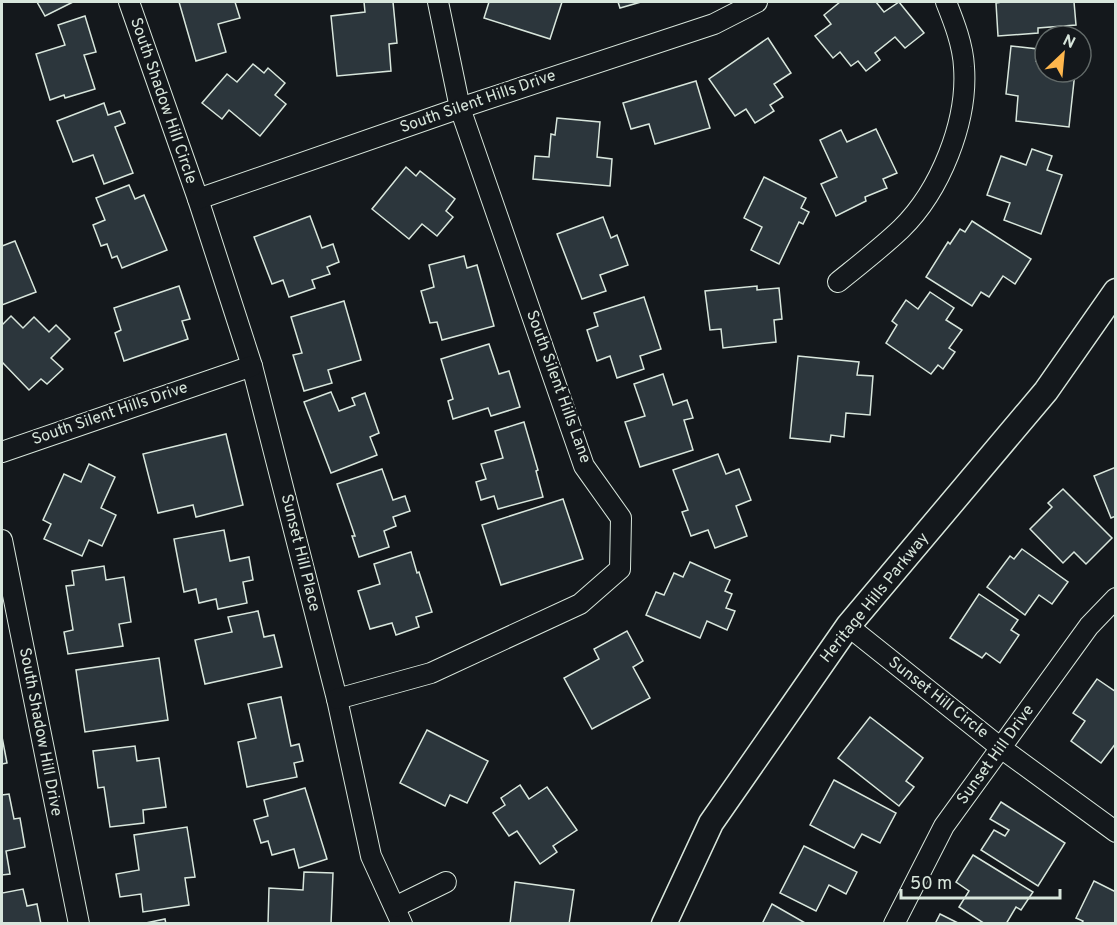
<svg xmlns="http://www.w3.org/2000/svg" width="1117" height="925" viewBox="0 0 1117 925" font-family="Overpass,sans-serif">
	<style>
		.building { fill: #2c363c; stroke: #d8e6dc; stroke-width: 1.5 }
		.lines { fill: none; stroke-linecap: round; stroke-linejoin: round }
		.minor-casing { stroke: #d8e6dc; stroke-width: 22 }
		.tertiary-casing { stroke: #d8e6dc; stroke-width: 27 }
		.minor { stroke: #14181c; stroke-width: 20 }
		.tertiary { stroke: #14181c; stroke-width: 24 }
		.labels { text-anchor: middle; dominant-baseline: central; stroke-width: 4.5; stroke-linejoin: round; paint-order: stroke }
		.street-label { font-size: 16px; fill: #d8e6dc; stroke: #14181c }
	</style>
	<rect width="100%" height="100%" fill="#14181c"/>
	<g class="building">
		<path d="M37 2H73L45 16Z"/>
		<path d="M179 2H235L240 18 218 24 226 52 196 61Z"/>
		<path d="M364 2H393L397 43 389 44 391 71 337 76 331 16 365 12Z"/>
		<path d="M489 2H562L550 39 484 18Z"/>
		<path d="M618 2H641L620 8Z"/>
		<path d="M840 2H876L884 12 899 2 924 33 905 48 895 37 875 53 880 60 866 71 858 61 851 66 840 52 833 58 815 36 831 24 824 15Z"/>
		<path d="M1002 2H1074L1076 25 1038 28V33L998 36 996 3Z"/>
		<path d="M85 16 96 52 84 55 95 89 65 98 64 95 50 100 36 54 65 45 58 25Z"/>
		<path d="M768 38 791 73 774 84 783 97 770 105 774 111 755 123 746 109 735 116 709 79Z"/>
		<path d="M1011 46 1038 49 1036 61 1045 62V72H1075L1069 127 1016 121 1018 96 1006 94Z"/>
		<path d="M253 64 264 73 268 68 285 83 275 95 286 104 260 136 229 110 222 119 202 103 227 74 237 82Z"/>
		<path d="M696 81 710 128 655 144 649 124 631 129 623 103Z"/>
		<path d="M104 103 108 115 120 111 125 123 115 127 133 173 104 184 93 155 73 162 57 121Z"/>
		<path d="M557 118 600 122 597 157 612 159 610 186 533 179 535 156 549 157 551 134 555 135Z"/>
		<path d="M876 129 897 173 883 179 887 188 865 197 866 201 836 216 821 184 837 177 820 140 841 130 847 142Z"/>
		<path d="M1032 149 1052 156 1047 170 1062 175 1041 234 1004 220 1010 203 987 195 1001 156 1026 165Z"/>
		<path d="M406 167 416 176 420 171 455 199 446 211 453 217 437 236 422 224 409 239 372 209Z"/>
		<path d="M764 177 806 198 801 208 809 212 803 224 799 222 779 264 751 250 762 227 744 218Z"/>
		<path d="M129 185 135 199 144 195 167 250 122 268 117 256 112 258 107 244 101 246 93 225 105 220 96 198Z"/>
		<path d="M310 216 322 248 333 244 339 262 327 267 330 274 312 280 315 288 289 297 283 280 272 284 254 237Z"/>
		<path d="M603 217 611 238 617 235 628 265 600 275 606 291 582 299 557 234Z"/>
		<path d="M972 221 1031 259 1015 284 1003 276 989 297 981 292 972 306 926 277 948 242 950 244 960 229 965 232Z"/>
		<path d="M15 241 36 292 2 305V246Z"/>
		<path d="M464 256 467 268 477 265 494 326 442 340 437 322 430 323 421 291 434 287 429 265Z"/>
		<path d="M179 286 190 319 182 321 188 339 124 361 115 333 121 330 114 308Z"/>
		<path d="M757 286V290L779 288 782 319 774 320 776 342 723 348 721 329 710 330 705 291Z"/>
		<path d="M930 292 954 308 946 320 962 330 949 348 955 352 943 369 938 365 931 374 886 343 897 325 892 321 906 300 918 309Z"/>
		<path d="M644 297 661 349 640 356 644 369 617 378 610 356 597 361 587 330 598 326 594 313Z"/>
		<path d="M344 301 361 360 328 370 332 383 304 391 293 355 302 353 291 317Z"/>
		<path d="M11 316 23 328 34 317 49 332 56 325 70 339 51 358 63 369 47 384 41 379 29 390 2 362V325Z"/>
		<path d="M489 344 499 374 509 371 520 407 491 416 488 408 453 419 448 401 453 399 441 359Z"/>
		<path d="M798 356 859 362 857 375 873 376 870 415 846 413 844 437 831 435 830 442 790 438Z"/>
		<path d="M663 374 673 405 687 400 693 418 684 420 693 450 640 467 625 422 645 416 634 384Z"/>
		<path d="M331 392 339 411 355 405 352 398 365 393 379 433 370 437 377 455 331 473 304 402Z"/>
		<path d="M524 422 538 470 536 471 543 497 498 509 494 496 481 500 476 482 486 479 481 464 503 458 495 431Z"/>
		<path d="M226 434 243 505 196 517 193 505 158 513 143 454Z"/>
		<path d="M718 454 726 474 739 469 751 500 736 506 747 536 715 548 708 530 691 536 682 512 688 510 673 470Z"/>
		<path d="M89 464 115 477 101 508 116 515 102 546 89 540 82 556 44 539 51 524 43 520 64 474 81 482Z"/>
		<path d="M1116 467V516L1111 518 1094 476Z"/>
		<path d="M382 469 393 500 405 496 410 511 393 517 396 526 384 531 389 547 359 557 352 536H355L337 484Z"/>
		<path d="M1063 489 1112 538 1086 564 1074 552 1063 563 1030 529 1052 507 1048 503Z"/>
		<path d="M563 499 583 559 501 585 482 525Z"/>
		<path d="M224 530 230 561 249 557 253 580 243 582 247 603 218 609 216 599 199 603 196 589 184 592 174 539Z"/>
		<path d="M1022 549 1068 582 1052 604 1039 595 1025 615 987 587 1010 556 1014 559Z"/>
		<path d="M411 552 417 573 419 572 432 612 416 617 419 627 396 635 392 623 370 629 358 591 380 584 374 564Z"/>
		<path d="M690 562 730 580 725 591 732 594 726 608 735 611 727 630 707 621 700 638 646 615 656 592 664 595 674 573 683 577Z"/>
		<path d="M104 566 106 580 124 577 131 622 119 624 123 646 68 654 64 632 73 630 66 586 74 585 72 571Z"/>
		<path d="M979 594 1018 620 1011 630 1019 635 1000 663 986 653 982 658 950 638Z"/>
		<path d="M258 611 264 637 274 635 282 667 205 684 195 640 232 632 228 617Z"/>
		<path d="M627 631 643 661 633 667 650 698 592 729 564 678 599 659 594 649Z"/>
		<path d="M159 658 168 720 85 732 76 670Z"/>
		<path d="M1097 679 1116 692V743L1101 763 1071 741 1085 721 1073 713Z"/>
		<path d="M281 697 291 746 299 744 303 761 294 763 297 777 247 787 238 742 256 738 248 704Z"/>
		<path d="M870 717 923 758 906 781 914 787 899 806 838 758Z"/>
		<path d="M427 730 488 761 467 803 450 795 445 806 400 783Z"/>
		<path d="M2 737 7 763 2 764Z"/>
		<path d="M135 746 137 761 159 758 166 807 143 810 144 823 110 827 104 787 98 788 93 751Z"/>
		<path d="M834 780 896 813 880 843 862 834 854 848 810 825Z"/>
		<path d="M520 785 529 799 547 787 577 830 553 846 557 852 540 864 517 831 509 836 493 813 505 805 501 798Z"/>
		<path d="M305 788 327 859 299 868 294 849 272 855 268 841 261 843 254 820 268 816 264 800Z"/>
		<path d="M9 794 14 819 20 818 25 847 6 851 10 874 2 875V795Z"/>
		<path d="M1001 802 1065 843 1038 886 981 850 994 830 1005 836 1009 830 990 819Z"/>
		<path d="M187 827 195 877 185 878 189 905 143 912 141 894 120 897 116 874 139 870 134 835Z"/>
		<path d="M804 846 857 872 846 894 829 885 816 911 780 893Z"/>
		<path d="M973 855 1033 892 1021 910 1016 907 1006 924H985L959 907 969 891 956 882Z"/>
		<path d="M304 872 333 873 331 924H268L269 888 303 890Z"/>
		<path d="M1094 881 1116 892V924H1081L1083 921 1076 918Z"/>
		<path d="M515 882 574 890 569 924H510Z"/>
		<path d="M23 889 27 906 37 904 41 924H2V893Z"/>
		<path d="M772 904 807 924H762Z"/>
		<path d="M940 914 960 924H935Z"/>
		<path d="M165 919 166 924H141Z"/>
	</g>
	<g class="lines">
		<g class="minor-casing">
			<g id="minor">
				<path d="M129 2 198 199 252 366 337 699 371 856 402 924"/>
				<path d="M198 199 460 108 714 24 757 2"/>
				<path d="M838 282C859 265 881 248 901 229 940 191 968 122 964 67 963 45 954 22 946 2"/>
				<path d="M2 452 252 366"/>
				<path d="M2 540 79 924"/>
				<path d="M848 626 1001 748 1116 832"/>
				<path d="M337 699 431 673 580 604 620 569 621 518 584 466 460 108 438 2"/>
				<path d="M395 907 446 882"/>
				<path d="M894 924 944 826 1089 626 1116 598"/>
			</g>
		</g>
		<g class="tertiary-casing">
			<path id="tertiary" d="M664 924 711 823 848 626 1046 391 1116 291"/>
		</g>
		<use href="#minor" class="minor"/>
		<use href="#tertiary" class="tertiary"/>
	</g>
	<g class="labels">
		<g class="street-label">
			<text transform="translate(163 101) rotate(71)">South Shadow Hill Circle</text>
			<text transform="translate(478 102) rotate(-19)">South Silent Hills Drive</text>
			<text transform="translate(558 387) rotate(70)">South Silent Hills Lane</text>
			<text transform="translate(110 414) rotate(-19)">South Silent Hills Drive</text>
			<text transform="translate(300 553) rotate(76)">Sunset Hill Place</text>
			<text transform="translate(875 598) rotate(-51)">Heritage Hills Parkway</text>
			<text transform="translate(938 698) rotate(38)">Sunset Hill Circle</text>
			<text transform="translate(40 732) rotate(79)">South Shadow Hill Drive</text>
			<text transform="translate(996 755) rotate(-54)">Sunset Hill Drive</text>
		</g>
	</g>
	<rect width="1117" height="925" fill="none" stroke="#d8e6dc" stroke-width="6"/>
	<g transform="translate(1063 54) rotate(26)"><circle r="28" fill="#14181c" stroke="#626a69" stroke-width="1.5"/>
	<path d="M0-4.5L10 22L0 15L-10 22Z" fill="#ffb74d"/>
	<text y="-9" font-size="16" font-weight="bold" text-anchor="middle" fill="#d8e6dc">N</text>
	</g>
	<path d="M901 889v9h159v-9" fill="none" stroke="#d8e6dc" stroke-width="3"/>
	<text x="910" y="889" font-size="18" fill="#d8e6dc" stroke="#14181c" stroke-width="4.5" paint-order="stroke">50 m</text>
</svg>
